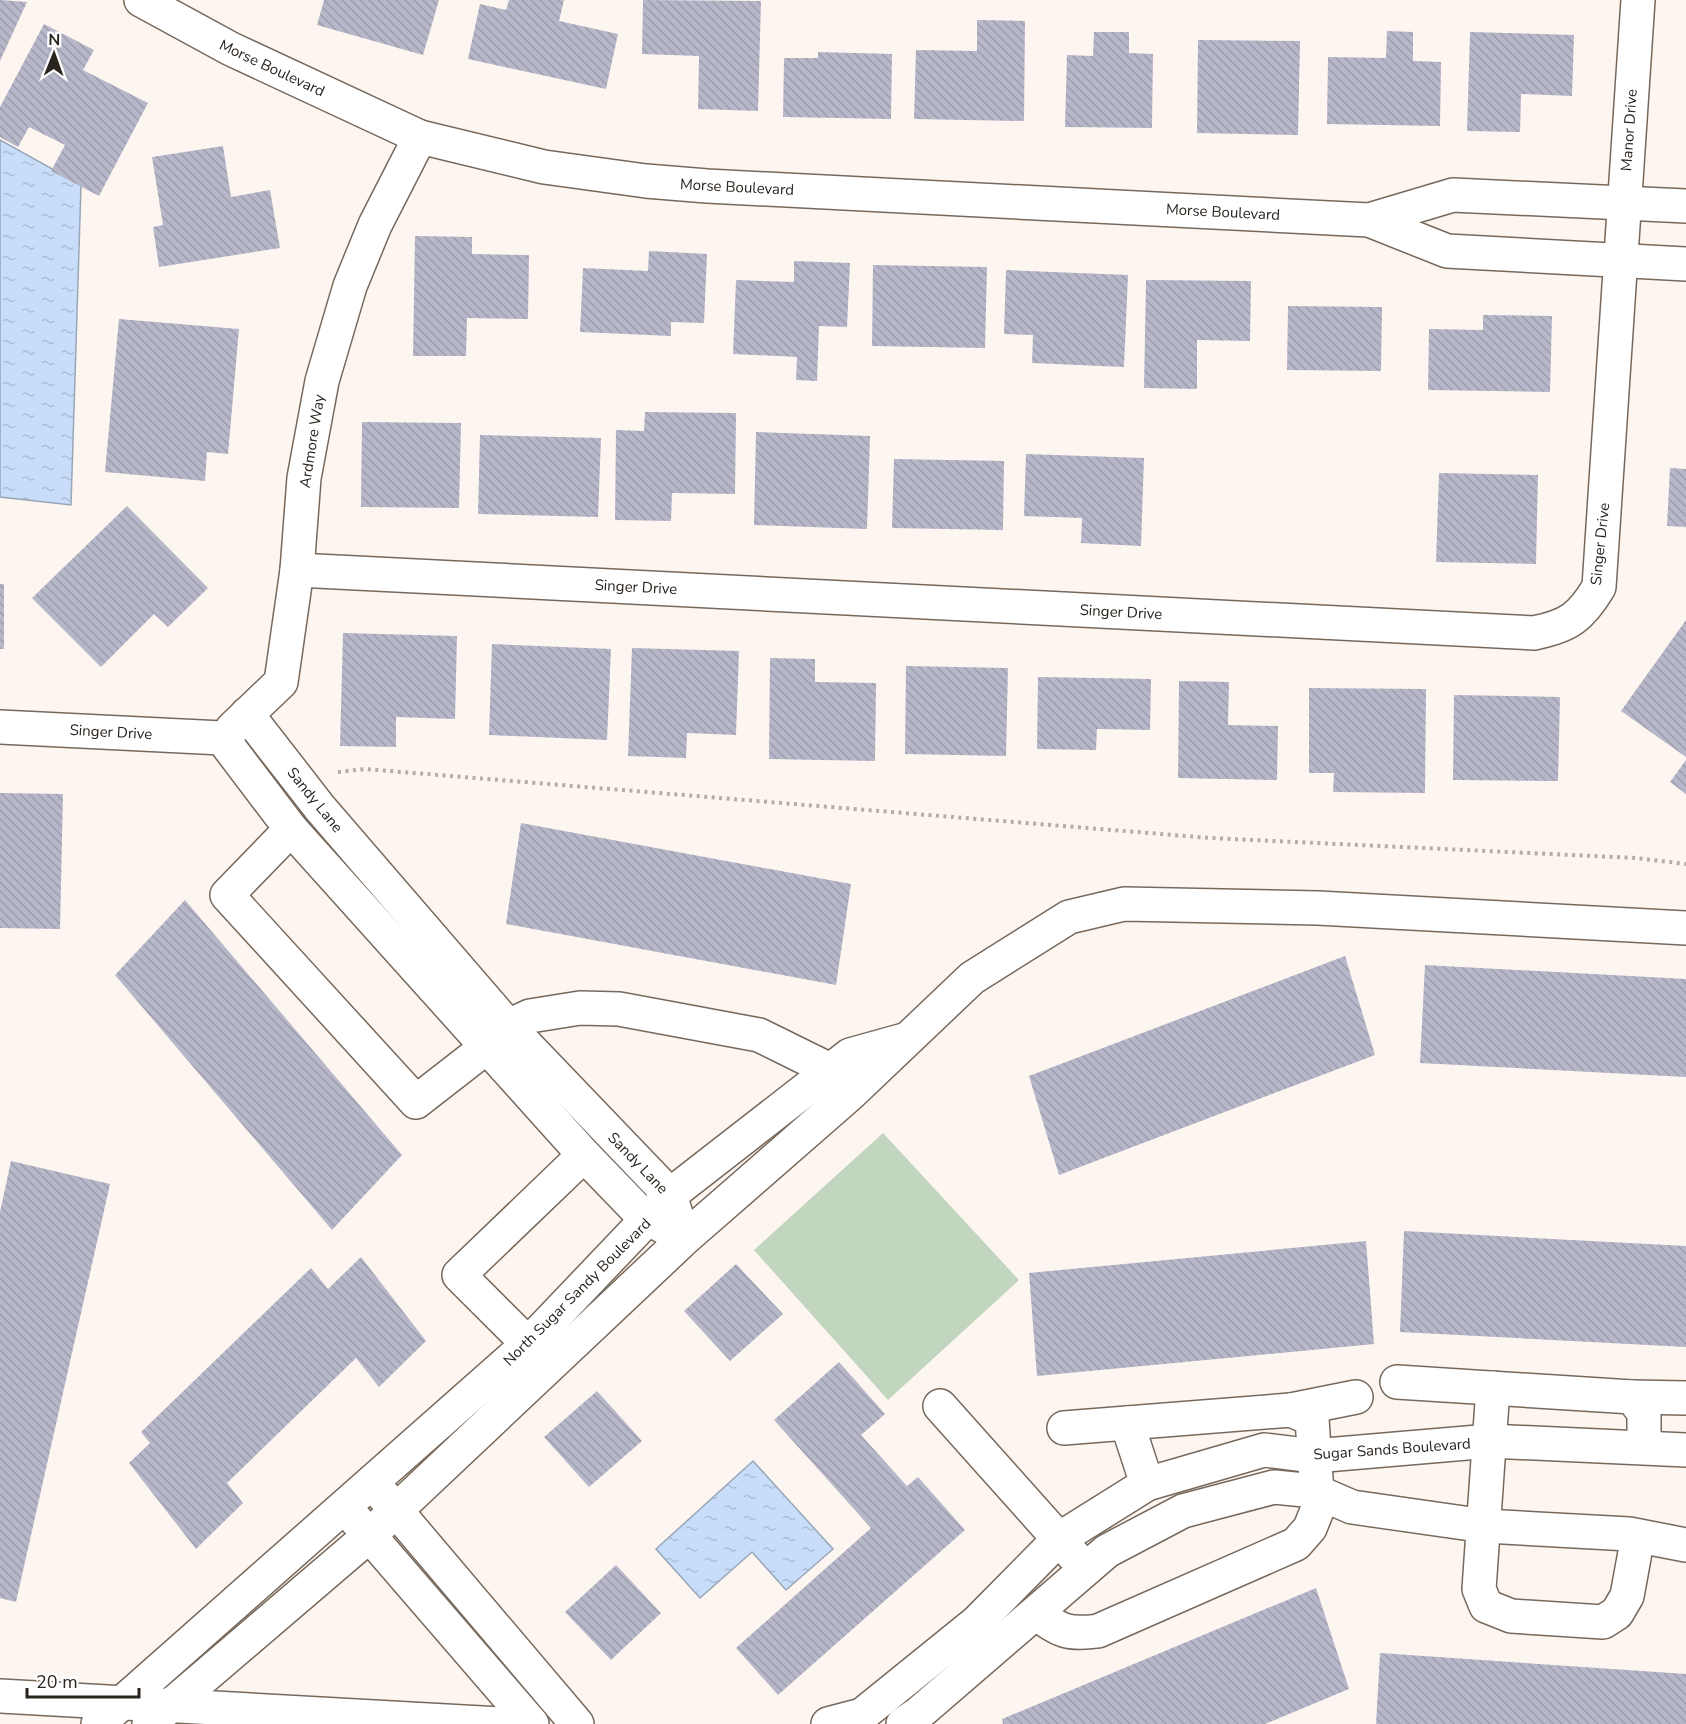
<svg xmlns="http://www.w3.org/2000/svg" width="1686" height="1724" viewBox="0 0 1686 1724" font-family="'Nunito Sans',sans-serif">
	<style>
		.green { fill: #c2d5be }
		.water { fill: url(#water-ripples); stroke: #98a6b8; stroke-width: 1.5 }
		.building { fill: url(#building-back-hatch) }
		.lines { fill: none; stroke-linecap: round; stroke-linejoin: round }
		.minor-casing { stroke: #77685c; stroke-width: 36 }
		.path { stroke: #b3aca7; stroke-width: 4; stroke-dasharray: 3 4.5; stroke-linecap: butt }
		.minor { stroke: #fff; stroke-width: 33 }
		.labels { text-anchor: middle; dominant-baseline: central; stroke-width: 5; stroke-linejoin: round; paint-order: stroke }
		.street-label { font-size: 15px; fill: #2a241f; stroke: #fff }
	</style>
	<defs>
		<pattern id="water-ripples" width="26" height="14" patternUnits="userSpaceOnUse" patternTransform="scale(1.5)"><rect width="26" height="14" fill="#c7ddf9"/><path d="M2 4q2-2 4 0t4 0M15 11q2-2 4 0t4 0" fill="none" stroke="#abbed5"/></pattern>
		<pattern id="building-back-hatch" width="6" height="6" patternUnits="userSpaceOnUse" patternTransform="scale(1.5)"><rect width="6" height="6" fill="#b7b7ca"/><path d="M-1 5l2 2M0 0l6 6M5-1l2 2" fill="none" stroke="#9e9dad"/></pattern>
	</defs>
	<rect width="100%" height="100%" fill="#fdf6f0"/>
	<path class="green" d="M883 1133 1019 1280 888 1400 754 1250Z"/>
	<g class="water">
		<path d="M0 140 81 185 71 505 0 497Z"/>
		<path d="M753 1461 833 1549 786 1590 752 1552 700 1598 656 1549Z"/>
	</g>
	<g class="building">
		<path d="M0 0 27 2 0 61Z"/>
		<path d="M324 0H439L423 55 317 25Z"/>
		<path d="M509 0H564L559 21 618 34 606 89 468 59 480 4 506 10Z"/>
		<path d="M643 0 761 1 758 111 698 109 699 56 642 54Z"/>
		<path d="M977 20 1025 21 1024 121 914 119 916 50 977 51Z"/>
		<path d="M44 24 94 50 83 70 148 103 99 196 51 171 65 145 29 127 18 147 0 137V107Z"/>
		<path d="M1387 31 1413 32V61L1441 62 1440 126 1327 124 1328 57 1386 58Z"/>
		<path d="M1094 32H1129V53L1153 54 1152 128 1065 127 1067 55 1093 56Z"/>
		<path d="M1470 32 1574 35 1572 96 1521 94 1520 132 1467 131Z"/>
		<path d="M1198 40 1300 41 1298 135 1197 133Z"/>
		<path d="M818 52 892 54 891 119 783 117 784 58H818Z"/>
		<path d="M223 146 231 197 270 190 280 248 159 267 153 227 163 225 152 157Z"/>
		<path d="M415 236 472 237V254L529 255 528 319 467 318 466 356H413Z"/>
		<path d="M649 251 707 254 704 323 671 322V336L580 332 583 268 648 271Z"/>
		<path d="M794 261 850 263 847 327 819 326 817 381 796 380 797 357 733 354 736 280 794 282Z"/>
		<path d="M873 265 987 267 985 348 872 346Z"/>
		<path d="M1006 270 1128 275 1124 367 1032 363 1033 335 1004 334Z"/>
		<path d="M1146 280 1251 281 1250 341 1197 340V389L1144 388Z"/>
		<path d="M1288 306 1382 307 1381 371 1287 370Z"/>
		<path d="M1483 315 1552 316 1550 392 1428 390 1429 329 1483 330Z"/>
		<path d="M119 319 239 329 228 454 207 452 205 481 105 472Z"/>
		<path d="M645 412 736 413 735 494 672 493 671 521 615 520 616 430 644 431Z"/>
		<path d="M362 422 461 423 459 508 361 507Z"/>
		<path d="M756 432 870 436 867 529 754 525Z"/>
		<path d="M480 435 601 438 598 517 478 514Z"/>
		<path d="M1026 454 1144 458 1141 546 1081 543 1082 518 1024 516Z"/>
		<path d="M894 459 1004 461 1003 530 892 528Z"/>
		<path d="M1670 468 1686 469V527L1667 526Z"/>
		<path d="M1439 473 1538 475 1536 564 1436 562Z"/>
		<path d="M127 506 208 588 168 627 154 614 101 667 32 598Z"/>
		<rect x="0" y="584" width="4" height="65"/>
		<path d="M1686 620V757L1621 711Z"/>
		<path d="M343 633 457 636 455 719 396 717V747L340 746Z"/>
		<path d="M492 644 611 649 607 740 489 735Z"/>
		<path d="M632 648 739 651 736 735 687 733 686 758 628 756Z"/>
		<path d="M770 658 815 659V682L876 683 875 761 769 759Z"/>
		<path d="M906 666 1008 668 1006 756 905 754Z"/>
		<path d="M1038 677 1151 679 1150 730 1097 729 1096 750 1037 749Z"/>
		<path d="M1179 681 1229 682 1228 725 1278 726 1277 780 1178 778Z"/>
		<path d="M1309 688 1426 689 1425 793 1333 792 1334 773H1309Z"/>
		<path d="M1454 695 1560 697 1558 781 1453 780Z"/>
		<path d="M1686 760V794L1670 782Z"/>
		<path d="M0 793 63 794 60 929 0 928Z"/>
		<path d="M521 823 851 884 836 985 506 924Z"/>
		<path d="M185 900 402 1155 332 1230 115 975Z"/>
		<path d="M1345 956 1375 1055 1059 1175 1029 1076Z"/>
		<path d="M1425 965 1686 979V1077L1420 1063Z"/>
		<path d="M11 1161 110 1184 16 1602 0 1598V1212Z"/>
		<path d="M1404 1231 1686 1246V1347L1400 1332Z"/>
		<path d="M1366 1241 1374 1344 1037 1376 1029 1273Z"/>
		<path d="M361 1257 426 1341 379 1387 356 1358 227 1483 243 1503 196 1549 129 1463 150 1443 141 1432 311 1268 328 1289Z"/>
		<path d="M736 1264 783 1314 730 1361 684 1311Z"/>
		<path d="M839 1362 885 1414 861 1435 907 1486 918 1477 965 1530 778 1695 736 1648 871 1528 774 1420Z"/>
		<path d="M597 1391 642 1441 589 1487 544 1437Z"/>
		<path d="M616 1565 661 1613 611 1660 565 1612Z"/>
		<path d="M1316 1588 1349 1689 1265 1724H1003L1002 1719Z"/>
		<path d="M1380 1653 1686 1674V1724H1376Z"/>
	</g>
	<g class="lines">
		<g class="minor-casing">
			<g id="minor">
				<path d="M141 0 231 49 420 137 544 167 646 181 707 186 1369 220 1447 251 1686 264"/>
				<path d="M1369 220 1453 195 1686 206"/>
				<path d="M297 570 1534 633C1569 626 1581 617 1599 587L1638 0"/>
				<path d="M247 714 320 808 508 1026 670 1195 677 1217"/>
				<path d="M0 727 222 738"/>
				<path d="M232 729 281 682 297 570 304 478 322 381 350 286 375 225 420 137"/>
				<path d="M222 738 291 829 584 1155 641 1214 667 1229"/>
				<path d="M291 829 227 895 416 1102 488 1046 508 1026 530 1016 580 1008 619 1009 759 1035 830 1070"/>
				<path d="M528 1344 459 1275 584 1155"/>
				<path d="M1397 1382 1632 1397 1644 1413V1446"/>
				<path d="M1493 1388 1479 1589 1486 1606 1511 1616 1603 1622 1617 1613 1627 1596 1638 1536"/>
				<path d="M1632 1397 1686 1398"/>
				<path d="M940 1406 1074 1556"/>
				<path d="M1291 1410 1356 1397"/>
				<path d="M1127 1423 1147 1484"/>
				<path d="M382 1494 577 1724"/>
				<path d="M356 1520 532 1724"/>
				<path d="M1036 1613C1060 1631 1067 1635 1098 1631L1296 1544 1310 1528 1318 1508 1312 1419 1291 1410 1064 1428"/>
				<path d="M0 1696 500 1724"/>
				<path d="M98 1724 528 1344 670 1195 850 1055 904 1040"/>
				<path d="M149 1724 370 1535 685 1238 850 1094 972 978 1069 917 1124 904 1318 908 1686 928"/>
				<path d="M828 1724 862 1715 977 1622 1059 1539 1147 1484 1264 1450 1314 1456 1490 1441 1686 1450"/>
				<path d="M903 1724 918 1714 1107 1551 1183 1511 1274 1487 1315 1491 1352 1507 1485 1526 1629 1534 1686 1545"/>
			</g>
		</g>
		<path class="path" d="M338 772 365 769 1210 838 1636 858 1686 864"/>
		<use href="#minor" class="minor"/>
	</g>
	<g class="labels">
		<g class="street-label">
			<text transform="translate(272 68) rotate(25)">Morse Boulevard</text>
			<text transform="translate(1629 130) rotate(-86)">Manor Drive</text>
			<text transform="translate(737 187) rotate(3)">Morse Boulevard</text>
			<text transform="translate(1223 212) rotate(3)">Morse Boulevard</text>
			<text transform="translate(312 441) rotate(-81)">Ardmore Way</text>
			<text transform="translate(1600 544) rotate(-84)">Singer Drive</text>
			<text transform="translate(636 587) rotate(3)">Singer Drive</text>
			<text transform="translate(1121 612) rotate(3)">Singer Drive</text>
			<text transform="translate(111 732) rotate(3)">Singer Drive</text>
			<text transform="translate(315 800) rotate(51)">Sandy Lane</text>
			<text transform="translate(638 1163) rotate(46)">Sandy Lane</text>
			<text transform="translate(577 1292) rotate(-45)">North Sugar Sandy Boulevard</text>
			<text transform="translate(1392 1449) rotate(-4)">Sugar Sands Boulevard</text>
		</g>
	</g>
	<g transform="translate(54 54) rotate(1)" stroke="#ffffff" stroke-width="4.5" paint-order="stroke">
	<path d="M0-4.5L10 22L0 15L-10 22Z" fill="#2a241f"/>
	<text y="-9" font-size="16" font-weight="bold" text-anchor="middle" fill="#2a241f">N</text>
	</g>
	<path d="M27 1688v9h112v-9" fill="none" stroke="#2a241f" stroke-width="3"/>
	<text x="36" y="1688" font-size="18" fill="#2a241f" stroke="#ffffff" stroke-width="4.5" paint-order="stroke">20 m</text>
</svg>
